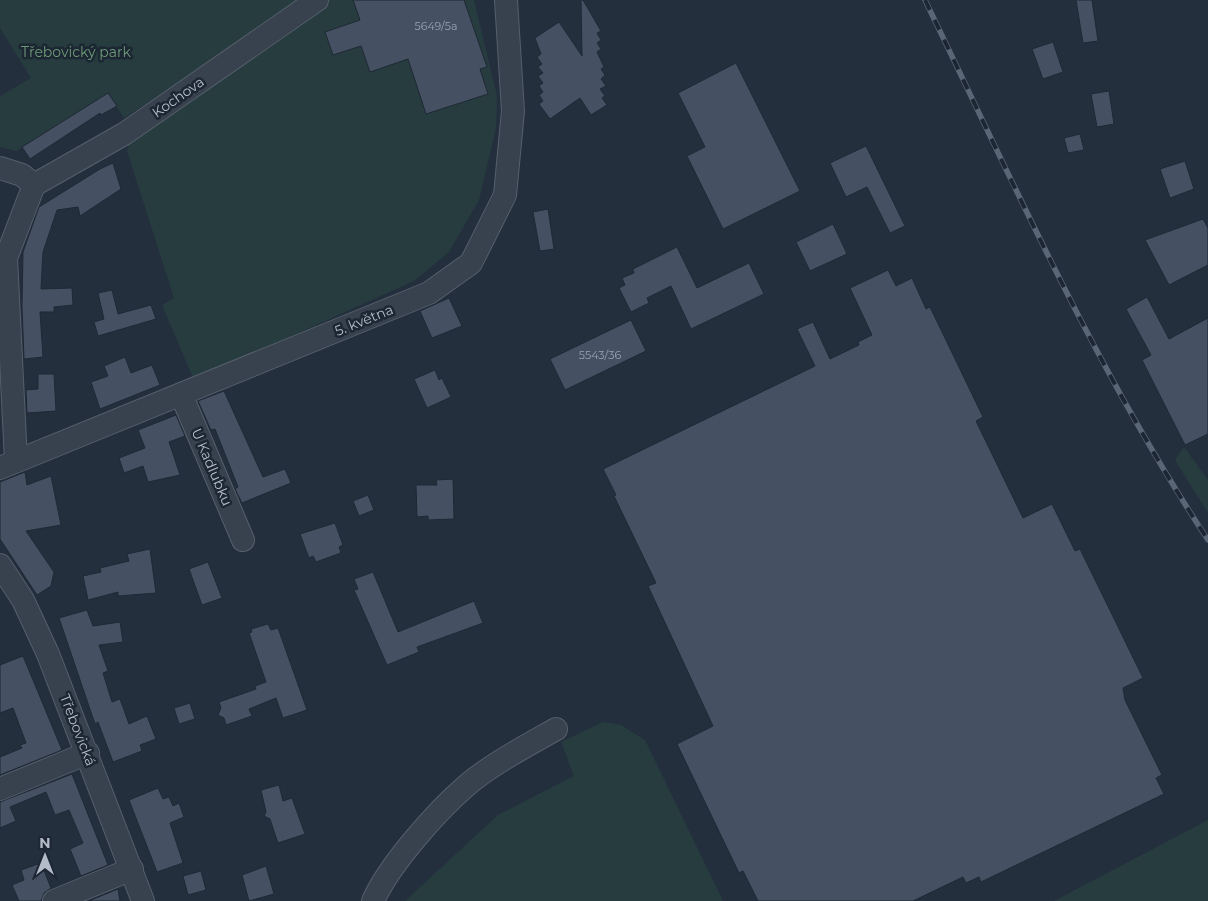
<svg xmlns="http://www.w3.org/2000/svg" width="1208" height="901" viewBox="0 0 1208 901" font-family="Montserrat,sans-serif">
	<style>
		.green { fill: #263c3f }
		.building { fill: #455162; stroke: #1f2835 }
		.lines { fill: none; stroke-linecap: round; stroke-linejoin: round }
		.minor-casing { stroke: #565f6c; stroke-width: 24 }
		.minor { stroke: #38414e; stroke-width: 22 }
		.rail-casing { stroke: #5a6575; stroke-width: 5.5 }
		.rail { stroke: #1d2633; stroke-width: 4; stroke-dasharray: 11; stroke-linecap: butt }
		.labels { text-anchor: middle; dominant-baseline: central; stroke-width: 5; stroke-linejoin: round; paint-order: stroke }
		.number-label { font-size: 11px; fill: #98a1af }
		.park-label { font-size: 14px; fill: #6b9a76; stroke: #1d2633 }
		.street-label { font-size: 14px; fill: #b4bcc9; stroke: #1d2633 }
	</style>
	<rect width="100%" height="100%" fill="#242f3e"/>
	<g class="green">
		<path d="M0 0H305L124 118 108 93 16 151 0 147V96L31 78 0 28Z"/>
		<path d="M324 0H474L497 96 496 128 479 200 449 252 414 281 194 380 162 305 174 298 127 151 131 136Z"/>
		<path d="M1184 447 1208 480V513L1175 460Z"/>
		<path d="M603 722 621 725 645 740 723 901H405L498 815 574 776 561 742Z"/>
		<path d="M1208 820V901H1054Z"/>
	</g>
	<g class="building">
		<path d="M353 0H464L487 67 480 69 488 94 426 114 408 59 370 72 361 46 333 55 325 32 360 20Z"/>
		<path d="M581 0H583L601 31 597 33 601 40 597 43 601 49 597 52 604 67 601 69 605 75 601 79 606 86 600 89 605 96 602 98 607 105 591 115 580 98 550 119 539 104 543 101 539 95 543 92 539 86 543 83 538 76 543 73 538 67 542 64 537 57 541 54 535 38 559 22 582 56Z"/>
		<path d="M1076 0H1092L1098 41 1083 43Z"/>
		<path d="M1053 42 1063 72 1043 79 1032 49Z"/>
		<path d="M736 63 800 191 723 229 687 156 705 147 678 93Z"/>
		<path d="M1109 91 1114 124 1097 127 1091 94Z"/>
		<path d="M108 93 117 106 101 115 100 113 30 159 22 147Z"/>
		<path d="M1080 134 1084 150 1068 153 1064 138Z"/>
		<path d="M866 146 905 226 890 233 867 187 846 197 830 163Z"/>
		<path d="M1185 161 1194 189 1170 198 1160 169Z"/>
		<path d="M113 163 121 189 80 216 78 207 57 210 43 252 41 289 72 288 73 305 54 307V312H40L43 357 24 359 22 307 23 252 39 207 100 169Z"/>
		<path d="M548 209 554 249 540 251 533 212Z"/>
		<path d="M1203 219 1208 228V265L1169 285 1145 240Z"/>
		<path d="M833 224 847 254 810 271 796 242Z"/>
		<path d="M677 247 697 288 749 263 764 294 691 329 671 286 647 298 649 303 631 312 619 288 625 285 622 278 634 273 633 269Z"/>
		<path d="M888 270 896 286 912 278 926 309 930 307 983 417 976 421 1023 518 1052 504 1075 551 1080 549 1143 678 1123 688 1125 700 1162 775 1156 778 1164 794 981 882 979 877 966 883 963 877 913 901H758L743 871 739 873 677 744 713 726 648 586 656 583 614 496 616 495 603 469 815 366 797 329 813 322 830 359 859 345 858 342 872 335 850 288Z"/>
		<path d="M112 290 118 314 151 305 156 319 98 336 94 322 104 319 98 293Z"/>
		<path d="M1147 297 1169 339 1208 318V434L1185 445 1142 360 1151 355 1126 309Z"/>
		<path d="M449 298 462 326 432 338 420 311Z"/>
		<path d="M631 320 646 351 565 390 550 359Z"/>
		<path d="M125 357 131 373 152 365 160 385 100 409 91 382 108 376 104 366Z"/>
		<path d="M435 370 439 380 442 378 451 397 427 408 414 379Z"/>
		<path d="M38 374H54L56 411 27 413 26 390 38 389Z"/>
		<path d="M224 391 263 477 285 469 291 483 242 503 235 489 238 487 215 429 211 430 198 401Z"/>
		<path d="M176 415 185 436 169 442 180 475 148 482 143 466 124 473 119 458 145 448 138 430Z"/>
		<path d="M25 472 27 485 51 476 61 525 26 531 54 572 51 586 37 595 0 539V482Z"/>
		<path d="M453 479 454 519 428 520V516L417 517 416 485H437L436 480Z"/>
		<path d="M368 495 374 510 359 516 353 501Z"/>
		<path d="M335 523 343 545 339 547 341 553 316 562 313 556 309 558 300 534Z"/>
		<path d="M150 549 156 593 118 596V592L88 600 83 576 101 572 100 568 129 561 127 554Z"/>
		<path d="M208 562 222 598 202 605 189 569Z"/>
		<path d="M373 572 398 632 474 601 483 623 417 647 419 652 387 665 354 590 358 589 354 579Z"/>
		<path d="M87 610 93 626 120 622 123 642 99 645 108 671 103 673 112 702 120 699 129 724 147 716 156 739 140 745 142 751 113 762 98 722 95 724 59 618Z"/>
		<path d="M268 624 271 630 278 628 307 710 283 718 276 698 249 709 252 716 226 725 224 718 218 715 221 708 219 702 256 689 255 686 266 682 249 633 252 632 251 629Z"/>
		<path d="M23 656 62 750 0 775V757L22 748 20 745 26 743 13 708 0 713V665Z"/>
		<path d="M190 703 195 719 179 724 174 708Z"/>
		<path d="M72 774 108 865 81 876 70 849 83 843 69 810 55 815 46 792 10 807 16 821 0 828V802Z"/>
		<path d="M279 785 283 801 292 798 305 834 278 843 270 819 264 816 266 812 261 790Z"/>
		<path d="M158 788 163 799 169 797 173 806 179 803 184 817 170 823 183 863 157 872 129 800Z"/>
		<path d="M41 863 51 888 44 893 41 901H19L12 885 24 880 21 870Z"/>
		<path d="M266 866 274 894 249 901 242 875Z"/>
		<path d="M201 871 206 890 188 895 183 876Z"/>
		<path d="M118 889 120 901H92L91 900Z"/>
	</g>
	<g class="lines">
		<g class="minor-casing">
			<g id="minor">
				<path d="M0 168 22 175 34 185"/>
				<path d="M34 185 124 134 317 0"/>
				<path d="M181 394 243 540"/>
				<path d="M16 461 6 258 34 185"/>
				<path d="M0 468 429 293 471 263 505 195 513 111 506 0"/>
				<path d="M0 565 23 600 48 654 143 901"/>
				<path d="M0 789 88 753"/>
				<path d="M54 901 132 869"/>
				<path d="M373 901C389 865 436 812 466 786 490 765 528 745 556 729"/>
			</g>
		</g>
		<use href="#minor" class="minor"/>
		<g class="rail-casing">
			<path id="rail" d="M925 0C1013 182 1096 370 1208 540"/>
		</g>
		<use href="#rail" class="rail"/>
	</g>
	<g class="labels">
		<g class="number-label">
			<text x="436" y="26">5649/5a</text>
			<text x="600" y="355">5543/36</text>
		</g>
		<g class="park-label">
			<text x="76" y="52">Třebovický park</text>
		</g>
		<g class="street-label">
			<text transform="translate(178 97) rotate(-35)">Kochova</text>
			<text transform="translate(364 320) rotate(-22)">5. května</text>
			<text transform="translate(212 467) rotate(67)">U Kadlubku</text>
			<text transform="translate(78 730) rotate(69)">Třebovická</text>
		</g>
	</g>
	<g transform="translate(45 856)" stroke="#1d2633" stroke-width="4" paint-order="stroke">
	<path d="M0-4L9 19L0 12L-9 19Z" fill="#b4bcc9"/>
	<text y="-8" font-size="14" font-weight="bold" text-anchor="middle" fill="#b4bcc9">N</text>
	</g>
</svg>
